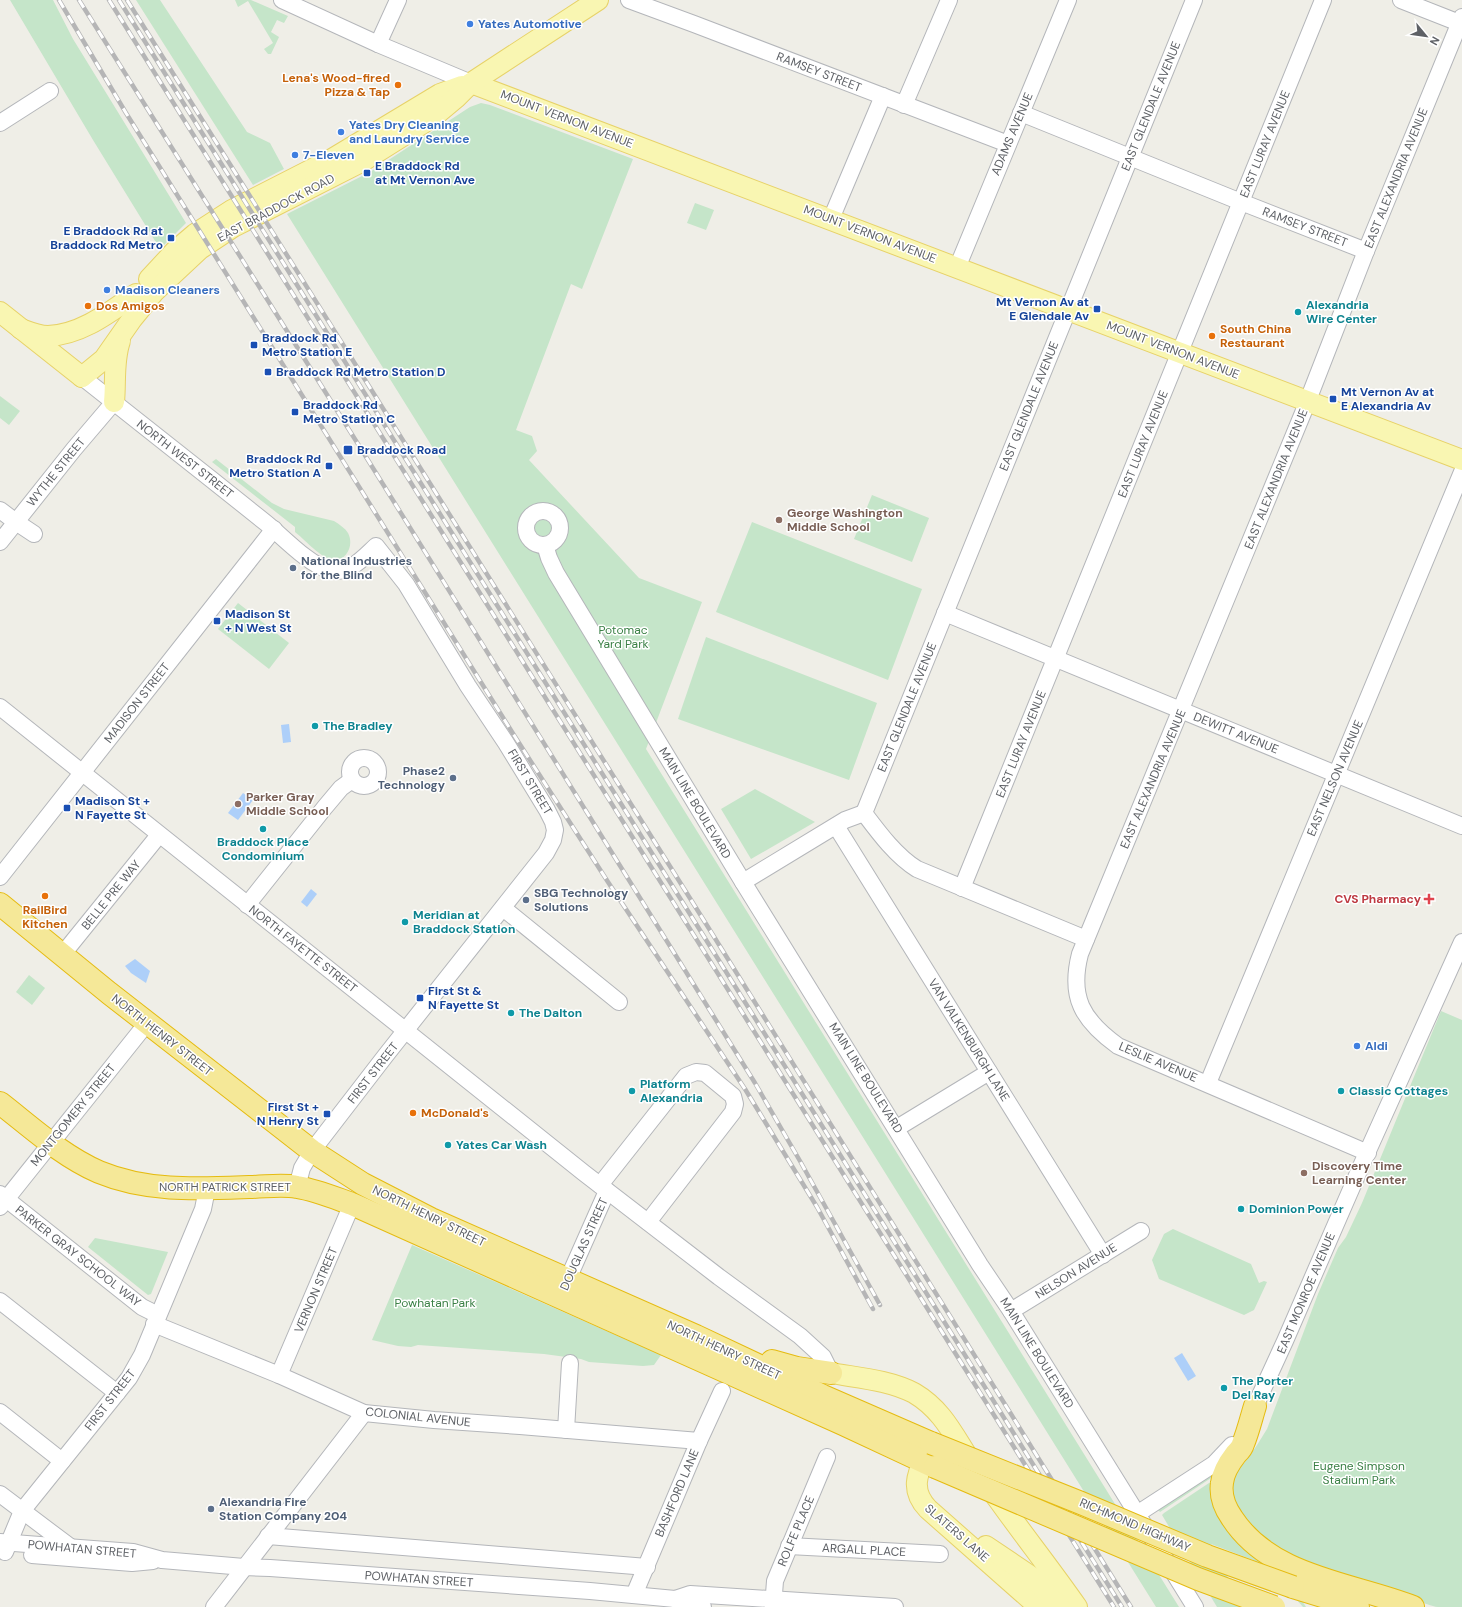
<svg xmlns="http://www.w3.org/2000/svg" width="1462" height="1607" viewBox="0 0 1462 1607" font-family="'DM Sans',sans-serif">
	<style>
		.green { fill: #c5e5c9 }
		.water { fill: #adcff9 }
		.pier { fill: #efeee7 }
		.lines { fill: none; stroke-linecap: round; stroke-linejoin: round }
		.minor-casing { stroke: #b4b6ba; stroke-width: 18 }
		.major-casing { stroke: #e7d268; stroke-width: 22 }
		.highway-casing { stroke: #e5bb11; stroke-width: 24 }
		.minor { stroke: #fff; stroke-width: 16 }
		.major { stroke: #f9f6b2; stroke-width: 20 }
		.highway { stroke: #f5e898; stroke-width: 22 }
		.rail-casing { stroke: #b5b5b6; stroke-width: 4.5 }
		.rail { stroke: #fff; stroke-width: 3; stroke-dasharray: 9; stroke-linecap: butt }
		.highway-bridge-casing { stroke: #e5bb11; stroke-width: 24; stroke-linecap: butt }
		.highway-bridge { stroke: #f5e898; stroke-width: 22 }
		.shop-dot { fill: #3f7fe0; stroke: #fff; stroke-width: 1.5 }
		.food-dot { fill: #e8710a; stroke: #fff; stroke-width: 1.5 }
		.transit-dot { fill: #1a4fb4; stroke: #fff; stroke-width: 1.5 }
		.culture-dot { fill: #0f9aa8; stroke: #fff; stroke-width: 1.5 }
		.education-dot { fill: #8d6e63; stroke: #fff; stroke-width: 1.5 }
		.service-dot { fill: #5c6f8a; stroke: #fff; stroke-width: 1.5 }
		.health-dot { fill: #e0444e; stroke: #fff; stroke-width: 1.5 }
		.labels { text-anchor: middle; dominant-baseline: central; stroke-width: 3; stroke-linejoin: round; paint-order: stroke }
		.shop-label { font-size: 12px; font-weight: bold; fill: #366cbe; stroke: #fff; text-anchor: start }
		.street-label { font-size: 12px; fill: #5e6166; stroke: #fff }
		.food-label { font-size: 12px; font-weight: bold; fill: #c56008; stroke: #fff; text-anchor: start }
		.transit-label { font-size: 12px; font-weight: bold; fill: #164399; stroke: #fff; text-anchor: start }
		.culture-label { font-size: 12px; font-weight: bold; fill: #0d838f; stroke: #fff; text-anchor: start }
		.education-label { font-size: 12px; font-weight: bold; fill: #785e54; stroke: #fff; text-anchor: start }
		.service-label { font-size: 12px; font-weight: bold; fill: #4e5e75; stroke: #fff; text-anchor: start }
		.park-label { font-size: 12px; fill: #3b8046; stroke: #fff }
		.health-label { font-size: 12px; font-weight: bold; fill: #be3a42; stroke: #fff; text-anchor: end }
	</style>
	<rect width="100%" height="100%" fill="#efeee7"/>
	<g class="green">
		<path d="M10 0H53L73 39 186 223 160 249 93 140Z"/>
		<path d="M136 0H160L247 132 270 143 284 169 253 185Z"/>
		<path d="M235 0H251L288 16 284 23 277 20 271 32 279 37 271 54H268L264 49 273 43 248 1 238 7Z"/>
		<path d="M481 103 490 105 633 159 582 289 571 284 516 430 532 436 537 451 529 460 639 578 702 602 646 749 1179 1607H1156L287 214 370 172 470 107Z"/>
		<path d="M695 203 714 210 706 230 687 223Z"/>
		<path d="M0 396 20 411 9 425 0 418Z"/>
		<path d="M216 459 272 503 284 509 334 521C340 525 345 528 348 533 355 546 345 564 330 559 319 556 304 539 295 532V527L212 462Z"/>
		<path d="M872 495 929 518 912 562 854 539Z"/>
		<path d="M752 522 922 589 888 680 716 612Z"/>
		<path d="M238 603 289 643 269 669 218 629Z"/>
		<path d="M706 637 877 703 849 780 678 719Z"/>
		<path d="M755 789 815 822 751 859 721 809Z"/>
		<path d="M29 975 45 988 32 1005 16 992Z"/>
		<path d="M1441 1011 1462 1020V1607C1454 1607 1446 1607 1438 1607 1426 1606 1403 1593 1390 1589 1338 1573 1278 1561 1244 1516 1238 1508 1233 1498 1233 1488 1232 1474 1241 1467 1249 1457 1255 1448 1261 1439 1267 1429L1318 1294 1338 1248 1346 1237 1362 1203Z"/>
		<path d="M1173 1229 1251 1264 1259 1283 1264 1281 1267 1282 1254 1310 1244 1315 1159 1279 1152 1260 1164 1234Z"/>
		<path d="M95 1238 168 1252 151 1294 148 1295 88 1247Z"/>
		<path d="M412 1245 661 1355 654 1365 643 1366 589 1362 581 1359 544 1354 418 1345 411 1347 398 1346 372 1340Z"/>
		<path d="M1218 1469 1217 1474 1160 1512 1158 1510 1206 1479Z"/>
		<path d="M1212 1481 1283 1571 1306 1607H1217L1162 1515 1164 1513Z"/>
	</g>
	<g class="water">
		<path d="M289 724 291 742 283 743 281 725Z"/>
		<path d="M243 793 253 800 238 820 228 813Z"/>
		<path d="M311 889 317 894 307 907 301 902Z"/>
		<path d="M135 959 150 971 146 983 131 973 125 966Z"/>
		<path d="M1182 1353 1196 1376 1188 1381 1174 1358Z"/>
	</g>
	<path class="pier" d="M1211 1544 1253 1560 1263 1566 1291 1593 1303 1607H1243Z"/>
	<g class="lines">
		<g class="minor-casing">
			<g id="minor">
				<path d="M282 0 378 44 471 83"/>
				<path d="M629 0 694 24 1008 144"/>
				<path d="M1401 0 1462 24"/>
				<path d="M378 44 398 0"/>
				<path d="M904 105 949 0"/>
				<path d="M1021 113 1241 202 1366 251"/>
				<path d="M0 123 50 91"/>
				<path d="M831 219 883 96"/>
				<path d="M957 268 1068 0"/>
				<path d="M82 377C144 426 205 474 266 523 282 536 309 565 329 570 349 575 363 558 376 546L406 584 468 686 506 743 547 810 553 822 555 830 553 840 546 853 386 1055 312 1151 302 1168 297 1187"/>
				<path d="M0 510 16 522 34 534"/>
				<circle cx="543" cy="528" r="17"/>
				<path d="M0 542 74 449 114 402"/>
				<path d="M545 545 549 558 556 573 743 882 980 1265 1011 1311 1195 1607"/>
				<path d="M945 613 1462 826"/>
				<path d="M0 707 584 1173 719 1277 800 1336 823 1357 831 1373"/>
				<circle cx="364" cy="772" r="14"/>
				<path d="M836 826 1103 1255"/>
				<path d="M0 877 274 529"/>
				<path d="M743 882 845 820 864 813"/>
				<path d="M962 888 1323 0"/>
				<path d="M247 905 325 807 341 788 352 780"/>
				<path d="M503 908 619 1002"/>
				<path d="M1086 939 917 869C896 856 879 833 864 813L1194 0"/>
				<path d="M62 955 159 835"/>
				<path d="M1208 1083 1462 472"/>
				<path d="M897 1128 989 1072"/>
				<path d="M1368 1153 1118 1046C1082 1020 1069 997 1080 954L1303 413 1366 251 1462 17"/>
				<path d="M600 1185 686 1076 696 1072 705 1073 733 1096 735 1104 733 1112 648 1222"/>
				<path d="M0 1194 142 1307 158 1315"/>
				<path d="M0 1207 147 1023"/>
				<path d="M564 1288 607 1191"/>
				<path d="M0 1301 117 1393"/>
				<path d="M1011 1311 1141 1231"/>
				<path d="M154 1324 279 1375 364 1413 434 1420 520 1426 699 1441"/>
				<path d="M279 1375 352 1204"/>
				<path d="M0 1412 62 1461"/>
				<path d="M1251 1415 1285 1341 1362 1164 1462 942"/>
				<path d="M566 1430 570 1363"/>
				<path d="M0 1494 69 1546"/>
				<path d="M1137 1514 1214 1464 1232 1445"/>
				<path d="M268 1536 647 1567"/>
				<path d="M0 1542 133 1552 162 1560 244 1567 270 1568 590 1591 675 1599 690 1594 895 1607"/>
				<path d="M789 1546 940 1554"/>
				<path d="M5 1552 22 1511 129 1378 142 1355 203 1209 207 1189"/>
				<path d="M32 1555 132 1563 153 1561"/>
				<path d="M634 1595 699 1441 722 1391"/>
				<path d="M675 1599 687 1606 703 1607"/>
				<path d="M214 1607 364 1413"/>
				<path d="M773 1607 775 1581 827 1457"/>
			</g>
		</g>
		<g class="major-casing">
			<g id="major">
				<path d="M471 83 1462 460"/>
				<path d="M149 279 175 251 195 234 232 210 332 159 440 94 462 86"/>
				<path d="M0 312 82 377"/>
				<path d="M21 329C29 332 40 336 48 336 81 335 110 312 136 294"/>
				<path d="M82 377 104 359 132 319 154 292 200 249 233 227 363 161 433 117 457 97 471 83 598 0"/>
				<path d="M114 402C116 382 113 361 120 341"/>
				<path d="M831 1373C859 1378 889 1380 914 1393 941 1409 952 1432 968 1457 978 1472 989 1487 1000 1502 1025 1537 1052 1571 1077 1607"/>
				<path d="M929 1447C919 1471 908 1488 928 1509L1039 1607"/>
				<path d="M986 1546 1032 1577 1060 1607"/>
			</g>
		</g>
		<g class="highway-casing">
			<g id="highway">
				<path d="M0 904 109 993 312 1151 363 1184 431 1219 696 1336 823 1396 931 1443"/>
				<path d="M0 1103C31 1127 62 1156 99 1172 147 1192 198 1189 249 1187 265 1187 282 1184 297 1187 316 1190 335 1198 352 1204L843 1424 935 1467"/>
				<path d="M772 1361 797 1368 831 1373"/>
				<path d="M1255 1406C1251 1419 1248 1432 1243 1444 1242 1448 1239 1451 1236 1454 1229 1463 1223 1472 1222 1483 1220 1496 1225 1508 1232 1518 1271 1578 1352 1583 1413 1607"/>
				<path d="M1293 1587 1358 1607"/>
			</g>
		</g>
		<use href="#minor" class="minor"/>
		<use href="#major" class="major"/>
		<use href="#highway" class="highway"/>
		<g class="rail-casing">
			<g id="rail">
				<path d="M59 0 126 113 512 732 608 882 745 1089 817 1207 873 1309"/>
				<path d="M79 0 358 444 755 1083 800 1161 880 1305"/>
				<path d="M109 0 1114 1607"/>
				<path d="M119 0 748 1007 1122 1607"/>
				<path d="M127 0 703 919 1131 1607"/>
			</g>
		</g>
		<use href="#rail" class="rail"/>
		<g class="highway-bridge-casing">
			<g id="highway-bridge">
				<path d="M931 1443 1081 1503 1207 1556 1293 1587"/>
				<path d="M935 1467 1198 1579 1274 1607"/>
			</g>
		</g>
		<use href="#highway-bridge" class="highway-bridge"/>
	</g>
	<g class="shop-dot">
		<circle cx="470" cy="24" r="4"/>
		<circle cx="341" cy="132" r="4"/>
		<circle cx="295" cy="155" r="4"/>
		<circle cx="107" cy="290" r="4"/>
		<circle cx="1357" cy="1046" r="4"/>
	</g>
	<g class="food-dot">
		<circle cx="398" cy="85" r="4"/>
		<circle cx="88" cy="306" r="4"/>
		<circle cx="1212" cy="336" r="4"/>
		<circle cx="45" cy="896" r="4"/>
		<circle cx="413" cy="1113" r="4"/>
	</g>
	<g class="transit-dot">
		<rect x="363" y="169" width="8" height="8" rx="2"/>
		<rect x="167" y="234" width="8" height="8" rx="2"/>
		<rect x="1093" y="305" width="8" height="8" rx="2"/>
		<rect x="250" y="341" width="8" height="8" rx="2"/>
		<rect x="264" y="368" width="8" height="8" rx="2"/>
		<rect x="1329" y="395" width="8" height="8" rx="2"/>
		<rect x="291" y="408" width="8" height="8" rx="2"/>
		<rect x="343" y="445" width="10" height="10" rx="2"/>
		<rect x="325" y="462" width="8" height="8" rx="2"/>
		<rect x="213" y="617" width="8" height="8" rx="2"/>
		<rect x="63" y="804" width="8" height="8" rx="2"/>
		<rect x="416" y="994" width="8" height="8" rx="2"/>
		<rect x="323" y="1110" width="8" height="8" rx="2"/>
	</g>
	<g class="culture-dot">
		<circle cx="1298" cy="312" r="4"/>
		<circle cx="315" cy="726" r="4"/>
		<circle cx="263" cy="829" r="4"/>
		<circle cx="405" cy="922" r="4"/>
		<circle cx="511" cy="1013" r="4"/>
		<circle cx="632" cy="1091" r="4"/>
		<circle cx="1341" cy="1091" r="4"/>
		<circle cx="448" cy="1145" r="4"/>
		<circle cx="1241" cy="1209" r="4"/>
		<circle cx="1224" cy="1388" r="4"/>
	</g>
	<g class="education-dot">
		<circle cx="779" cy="520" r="4"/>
		<circle cx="238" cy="804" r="4"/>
		<circle cx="1304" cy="1173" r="4"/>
	</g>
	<g class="service-dot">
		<circle cx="293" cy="568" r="4"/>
		<circle cx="453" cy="778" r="4"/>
		<circle cx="526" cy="900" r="4"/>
		<circle cx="211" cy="1509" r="4"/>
	</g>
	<path class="health-dot" d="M1427 893h4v4h4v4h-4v4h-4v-4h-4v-4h4z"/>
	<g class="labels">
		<g class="shop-label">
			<text x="478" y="24">Yates Automotive</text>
			<text x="349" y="125">Yates Dry Cleaning<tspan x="349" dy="14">and Laundry Service</tspan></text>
			<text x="303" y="155">7-Eleven</text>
			<text x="115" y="290">Madison Cleaners</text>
			<text x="1365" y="1046">Aldi</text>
		</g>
		<g class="street-label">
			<text transform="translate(819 72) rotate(21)">RAMSEY STREET</text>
			<text transform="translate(1151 106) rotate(-68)">EAST GLENDALE AVENUE</text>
			<text transform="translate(567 119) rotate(21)">MOUNT VERNON AVENUE</text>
			<text transform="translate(1012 134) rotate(-67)">ADAMS AVENUE</text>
			<text transform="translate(1265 144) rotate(-68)">EAST LURAY AVENUE</text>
			<text transform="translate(1396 178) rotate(-68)">EAST ALEXANDRIA AVENUE</text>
			<text transform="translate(276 208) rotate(-28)">EAST BRADDOCK ROAD</text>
			<text transform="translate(1305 227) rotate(21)">RAMSEY STREET</text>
			<text transform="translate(870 234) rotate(21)">MOUNT VERNON AVENUE</text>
			<text transform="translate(1173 350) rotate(21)">MOUNT VERNON AVENUE</text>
			<text transform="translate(1029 406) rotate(-68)">EAST GLENDALE AVENUE</text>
			<text transform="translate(1143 444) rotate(-68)">EAST LURAY AVENUE</text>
			<text transform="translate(185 459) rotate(38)">NORTH WEST STREET</text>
			<text transform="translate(56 472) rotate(-51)">WYTHE STREET</text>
			<text transform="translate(1276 479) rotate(-68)">EAST ALEXANDRIA AVENUE</text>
			<text transform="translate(137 703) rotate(-52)">MADISON STREET</text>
			<text transform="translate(907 707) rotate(-68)">EAST GLENDALE AVENUE</text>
			<text transform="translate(1236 733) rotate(22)">DEWITT AVENUE</text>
			<text transform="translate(1021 744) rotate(-68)">EAST LURAY AVENUE</text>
			<text transform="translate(1335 778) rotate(-67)">EAST NELSON AVENUE</text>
			<text transform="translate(1153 779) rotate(-67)">EAST ALEXANDRIA AVENUE</text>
			<text transform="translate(530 782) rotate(59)">FIRST STREET</text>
			<text transform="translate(695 803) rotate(59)">MAIN LINE BOULEVARD</text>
			<text transform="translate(111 895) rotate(-51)">BELLE PRE WAY</text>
			<text transform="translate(303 949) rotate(38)">NORTH FAYETTE STREET</text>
			<text transform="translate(162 1035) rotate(38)">NORTH HENRY STREET</text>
			<text transform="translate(969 1040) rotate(58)">VAN VALKENBURGH LANE</text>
			<text transform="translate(1158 1062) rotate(23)">LESLIE AVENUE</text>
			<text transform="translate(373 1073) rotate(-52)">FIRST STREET</text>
			<text transform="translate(866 1078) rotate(58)">MAIN LINE BOULEVARD</text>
			<text transform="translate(73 1115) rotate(-51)">MONTGOMERY STREET</text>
			<text x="225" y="1187">NORTH PATRICK STREET</text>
			<text transform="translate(429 1216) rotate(26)">NORTH HENRY STREET</text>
			<text transform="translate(584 1244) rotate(-66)">DOUGLAS STREET</text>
			<text transform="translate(78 1256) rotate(38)">PARKER GRAY SCHOOL WAY</text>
			<text transform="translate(1076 1271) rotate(-32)">NELSON AVENUE</text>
			<text transform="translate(316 1290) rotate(-67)">VERNON STREET</text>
			<text transform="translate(1306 1293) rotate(-67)">EAST MONROE AVENUE</text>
			<text transform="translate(724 1350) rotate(25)">NORTH HENRY STREET</text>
			<text transform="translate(1037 1353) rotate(58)">MAIN LINE BOULEVARD</text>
			<text transform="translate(110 1400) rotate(-52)">FIRST STREET</text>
			<text transform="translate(418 1417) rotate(6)">COLONIAL AVENUE</text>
			<text transform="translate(677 1493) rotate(-67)">BASHFORD LANE</text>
			<text transform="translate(1135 1525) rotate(23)">RICHMOND HIGHWAY</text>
			<text transform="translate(796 1531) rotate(-67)">ROLFE PLACE</text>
			<text transform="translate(957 1533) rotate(41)">SLATERS LANE</text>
			<text transform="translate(82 1549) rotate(5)">POWHATAN STREET</text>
			<text transform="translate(864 1550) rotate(3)">ARGALL PLACE</text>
			<text transform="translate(419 1579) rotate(4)">POWHATAN STREET</text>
		</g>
		<g class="food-label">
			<text x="390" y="78" text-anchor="end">Lena's Wood-fired<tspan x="390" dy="14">Pizza &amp; Tap</tspan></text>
			<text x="96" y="306">Dos Amigos</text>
			<text x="1220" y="329">South China<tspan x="1220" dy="14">Restaurant</tspan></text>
			<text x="45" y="910" text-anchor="middle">RailBird<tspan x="45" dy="14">Kitchen</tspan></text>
			<text x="421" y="1113">McDonald's</text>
		</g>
		<g class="transit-label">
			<text x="375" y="166">E Braddock Rd<tspan x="375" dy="14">at Mt Vernon Ave</tspan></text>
			<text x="163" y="231" text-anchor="end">E Braddock Rd at<tspan x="163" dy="14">Braddock Rd Metro</tspan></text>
			<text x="1089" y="302" text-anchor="end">Mt Vernon Av at<tspan x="1089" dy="14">E Glendale Av</tspan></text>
			<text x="262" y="338">Braddock Rd<tspan x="262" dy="14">Metro Station E</tspan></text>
			<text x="276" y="372">Braddock Rd Metro Station D</text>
			<text x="1341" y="392">Mt Vernon Av at<tspan x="1341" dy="14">E Alexandria Av</tspan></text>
			<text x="303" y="405">Braddock Rd<tspan x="303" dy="14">Metro Station C</tspan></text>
			<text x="357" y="450">Braddock Road</text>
			<text x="321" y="459" text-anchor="end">Braddock Rd<tspan x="321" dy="14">Metro Station A</tspan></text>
			<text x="225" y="614">Madison St<tspan x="225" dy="14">+ N West St</tspan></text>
			<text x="75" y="801">Madison St +<tspan x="75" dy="14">N Fayette St</tspan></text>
			<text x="428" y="991">First St &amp;<tspan x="428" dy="14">N Fayette St</tspan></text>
			<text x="319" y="1107" text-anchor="end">First St +<tspan x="319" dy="14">N Henry St</tspan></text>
		</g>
		<g class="culture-label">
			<text x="1306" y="305">Alexandria<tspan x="1306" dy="14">Wire Center</tspan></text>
			<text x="323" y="726">The Bradley</text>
			<text x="263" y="842" text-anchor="middle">Braddock Place<tspan x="263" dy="14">Condominium</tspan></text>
			<text x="413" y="915">Meridian at<tspan x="413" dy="14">Braddock Station</tspan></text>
			<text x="519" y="1013">The Dalton</text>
			<text x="640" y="1084">Platform<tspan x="640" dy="14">Alexandria</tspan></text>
			<text x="1349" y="1091">Classic Cottages</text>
			<text x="456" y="1145">Yates Car Wash</text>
			<text x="1249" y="1209">Dominion Power</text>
			<text x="1232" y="1381">The Porter<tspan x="1232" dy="14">Del Ray</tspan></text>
		</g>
		<g class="education-label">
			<text x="787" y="513">George Washington<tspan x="787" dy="14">Middle School</tspan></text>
			<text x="246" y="797">Parker Gray<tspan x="246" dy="14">Middle School</tspan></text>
			<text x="1312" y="1166">Discovery Time<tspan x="1312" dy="14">Learning Center</tspan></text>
		</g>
		<g class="service-label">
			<text x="301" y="561">National Industries<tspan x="301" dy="14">for the Blind</tspan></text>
			<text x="445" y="771" text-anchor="end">Phase2<tspan x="445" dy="14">Technology</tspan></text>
			<text x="534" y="893">SBG Technology<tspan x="534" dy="14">Solutions</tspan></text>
			<text x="219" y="1502">Alexandria Fire<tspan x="219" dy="14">Station Company 204</tspan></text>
		</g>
		<g class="park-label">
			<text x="623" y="630">Potomac<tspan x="623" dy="14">Yard Park</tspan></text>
			<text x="435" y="1303">Powhatan Park</text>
			<text x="1359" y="1466">Eugene Simpson<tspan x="1359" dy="14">Stadium Park</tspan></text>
		</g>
		<g class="health-label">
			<text x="1421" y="899">CVS Pharmacy</text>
		</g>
	</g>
	<g transform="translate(1426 36) rotate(119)" stroke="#ffffff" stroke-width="3" paint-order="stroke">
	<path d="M0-3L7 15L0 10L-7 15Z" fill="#5e6166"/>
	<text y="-6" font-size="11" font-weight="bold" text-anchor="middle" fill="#5e6166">N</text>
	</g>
</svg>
